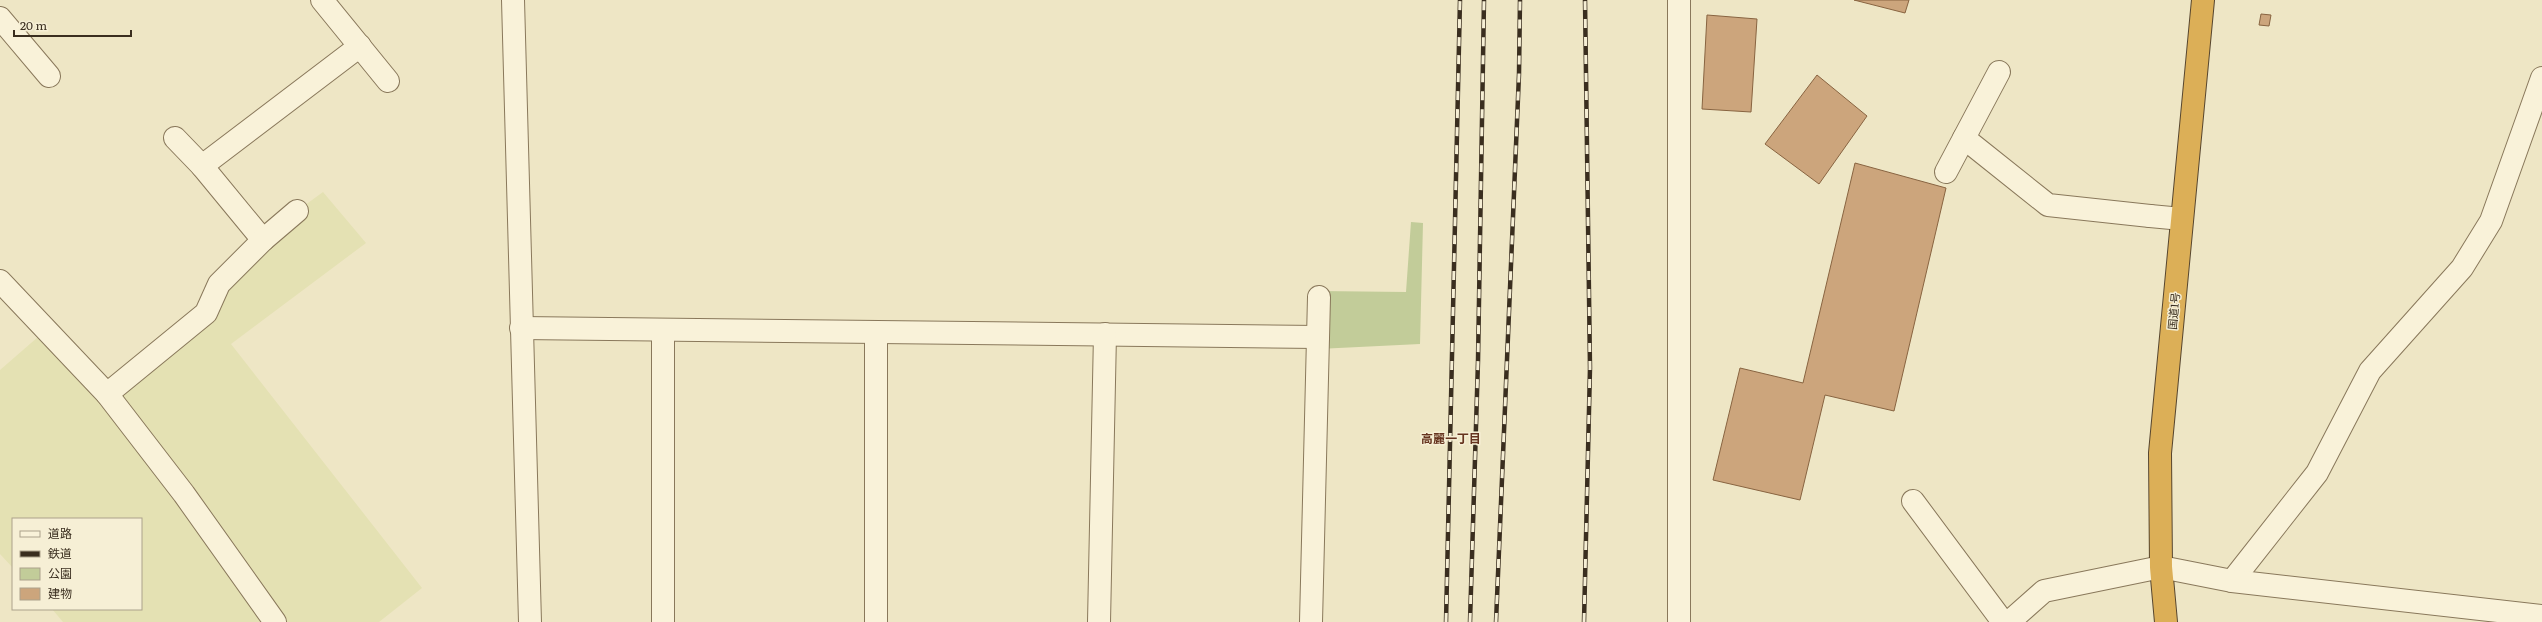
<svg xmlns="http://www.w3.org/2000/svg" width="2542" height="622" viewBox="0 0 2542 622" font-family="Literata,'Noto Sans JP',serif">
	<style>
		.farmland { fill: #e4e1b3 }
		.green { fill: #c2cc99 }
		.building { fill: #cca57c; stroke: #886441 }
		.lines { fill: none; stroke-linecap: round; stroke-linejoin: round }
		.lane-casing { stroke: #89785b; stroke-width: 24 }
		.street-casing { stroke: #89785b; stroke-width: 24 }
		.highway-casing { stroke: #57462f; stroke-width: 24 }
		.lane { stroke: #f9f2d9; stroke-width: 22 }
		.street { stroke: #f9f2d9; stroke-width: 22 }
		.highway { stroke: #dcaf57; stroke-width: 22 }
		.rail-casing { stroke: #3a2e1f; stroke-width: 4.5 }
		.rail { stroke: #f6efd5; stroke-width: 3; stroke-dasharray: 9; stroke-linecap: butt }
		.labels { text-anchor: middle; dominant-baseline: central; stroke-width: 3; stroke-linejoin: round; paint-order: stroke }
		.street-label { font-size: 11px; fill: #3a2e1f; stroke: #f6efd5 }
		.neighbourhood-label { font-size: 12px; font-weight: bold; fill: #66341f; stroke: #f6efd5 }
	</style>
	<rect width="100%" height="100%" fill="#eee6c5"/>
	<path class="farmland" d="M323 192 366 243 231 344 422 588 379 622H63L52 609H141V519H13V568L0 554V370L46 330 107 394 297 211Z"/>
	<path class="green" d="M1411 222 1423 223 1420 344 1318 349V291L1406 292Z"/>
	<g class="building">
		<path d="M1854 0H1909L1905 13Z"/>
		<path d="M2261 14 2271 15 2269 26 2259 25Z"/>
		<path d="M1707 15 1757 19 1751 112 1702 109Z"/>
		<path d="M1817 75 1867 116 1819 184 1765 144Z"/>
		<path d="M1855 163 1946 188 1894 411 1825 395 1800 500 1713 480 1740 368 1803 383Z"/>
	</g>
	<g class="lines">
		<g class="lane-casing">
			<g id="lane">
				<path d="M1679 0V622"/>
				<path d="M1964 138 2048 205 2150 216"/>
				<path d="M1946 172 1999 72"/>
				<path d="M2232 581 2317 473 2370 371 2462 268 2491 221 2542 78"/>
				<path d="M2009 622 2044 591 2161 567"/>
			</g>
		</g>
		<g class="street-casing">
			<g id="street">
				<path d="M322 0 388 81"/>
				<path d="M513 0 530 622"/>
				<path d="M0 18 49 76"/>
				<path d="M175 138 202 166 263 240"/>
				<path d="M202 166 360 46"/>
				<path d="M2150 216 2182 219"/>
				<path d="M0 281 107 394 184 494 275 622"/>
				<path d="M521 328 1318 337"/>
				<path d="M107 394 206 313 219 284 263 240 297 211"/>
				<path d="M1913 501 2003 622"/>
				<path d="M2161 567 2232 581 2542 616"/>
				<path d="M663 622V330"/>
				<path d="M876 622V332"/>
				<path d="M1099 622 1105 334"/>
				<path d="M1311 622 1319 297"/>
			</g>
		</g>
		<g class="highway-casing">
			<path id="highway" d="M2166 622 2161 567 2160 453 2203 0"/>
		</g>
		<use href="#lane" class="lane"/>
		<use href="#street" class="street"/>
		<use href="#highway" class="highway"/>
		<g class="rail-casing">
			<g id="rail">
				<path d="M1446 622 1460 0"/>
				<path d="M1470 622 1478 361 1484 0"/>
				<path d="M1496 622 1519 74 1520 0"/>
				<path d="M1584 622 1590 368 1585 0"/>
			</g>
		</g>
		<use href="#rail" class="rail"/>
	</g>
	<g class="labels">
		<g class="street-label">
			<text transform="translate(2173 311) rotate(-85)">国道1号</text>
		</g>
		<g class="neighbourhood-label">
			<text x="1451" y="438">高麗一丁目</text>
		</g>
	</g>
	<rect x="12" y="518" width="130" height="92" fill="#f6efd5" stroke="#aba28c"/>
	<rect x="20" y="531" width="20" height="6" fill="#f9f2d9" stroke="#aba28c"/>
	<text x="48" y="538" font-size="12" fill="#3a2e1f">道路</text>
	<rect x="20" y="551" width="20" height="6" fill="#3a2e1f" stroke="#aba28c"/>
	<text x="48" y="558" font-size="12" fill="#3a2e1f">鉄道</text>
	<rect x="20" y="568" width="20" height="12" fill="#c2cc99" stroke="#aba28c"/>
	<text x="48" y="578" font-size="12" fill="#3a2e1f">公園</text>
	<rect x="20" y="588" width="20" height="12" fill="#cca57c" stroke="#aba28c"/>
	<text x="48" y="598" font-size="12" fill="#3a2e1f">建物</text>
	<path d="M14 30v6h117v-6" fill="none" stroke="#3a2e1f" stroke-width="2"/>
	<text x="20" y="30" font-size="12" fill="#3a2e1f" stroke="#f6efd5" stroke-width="3" paint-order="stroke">20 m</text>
</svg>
